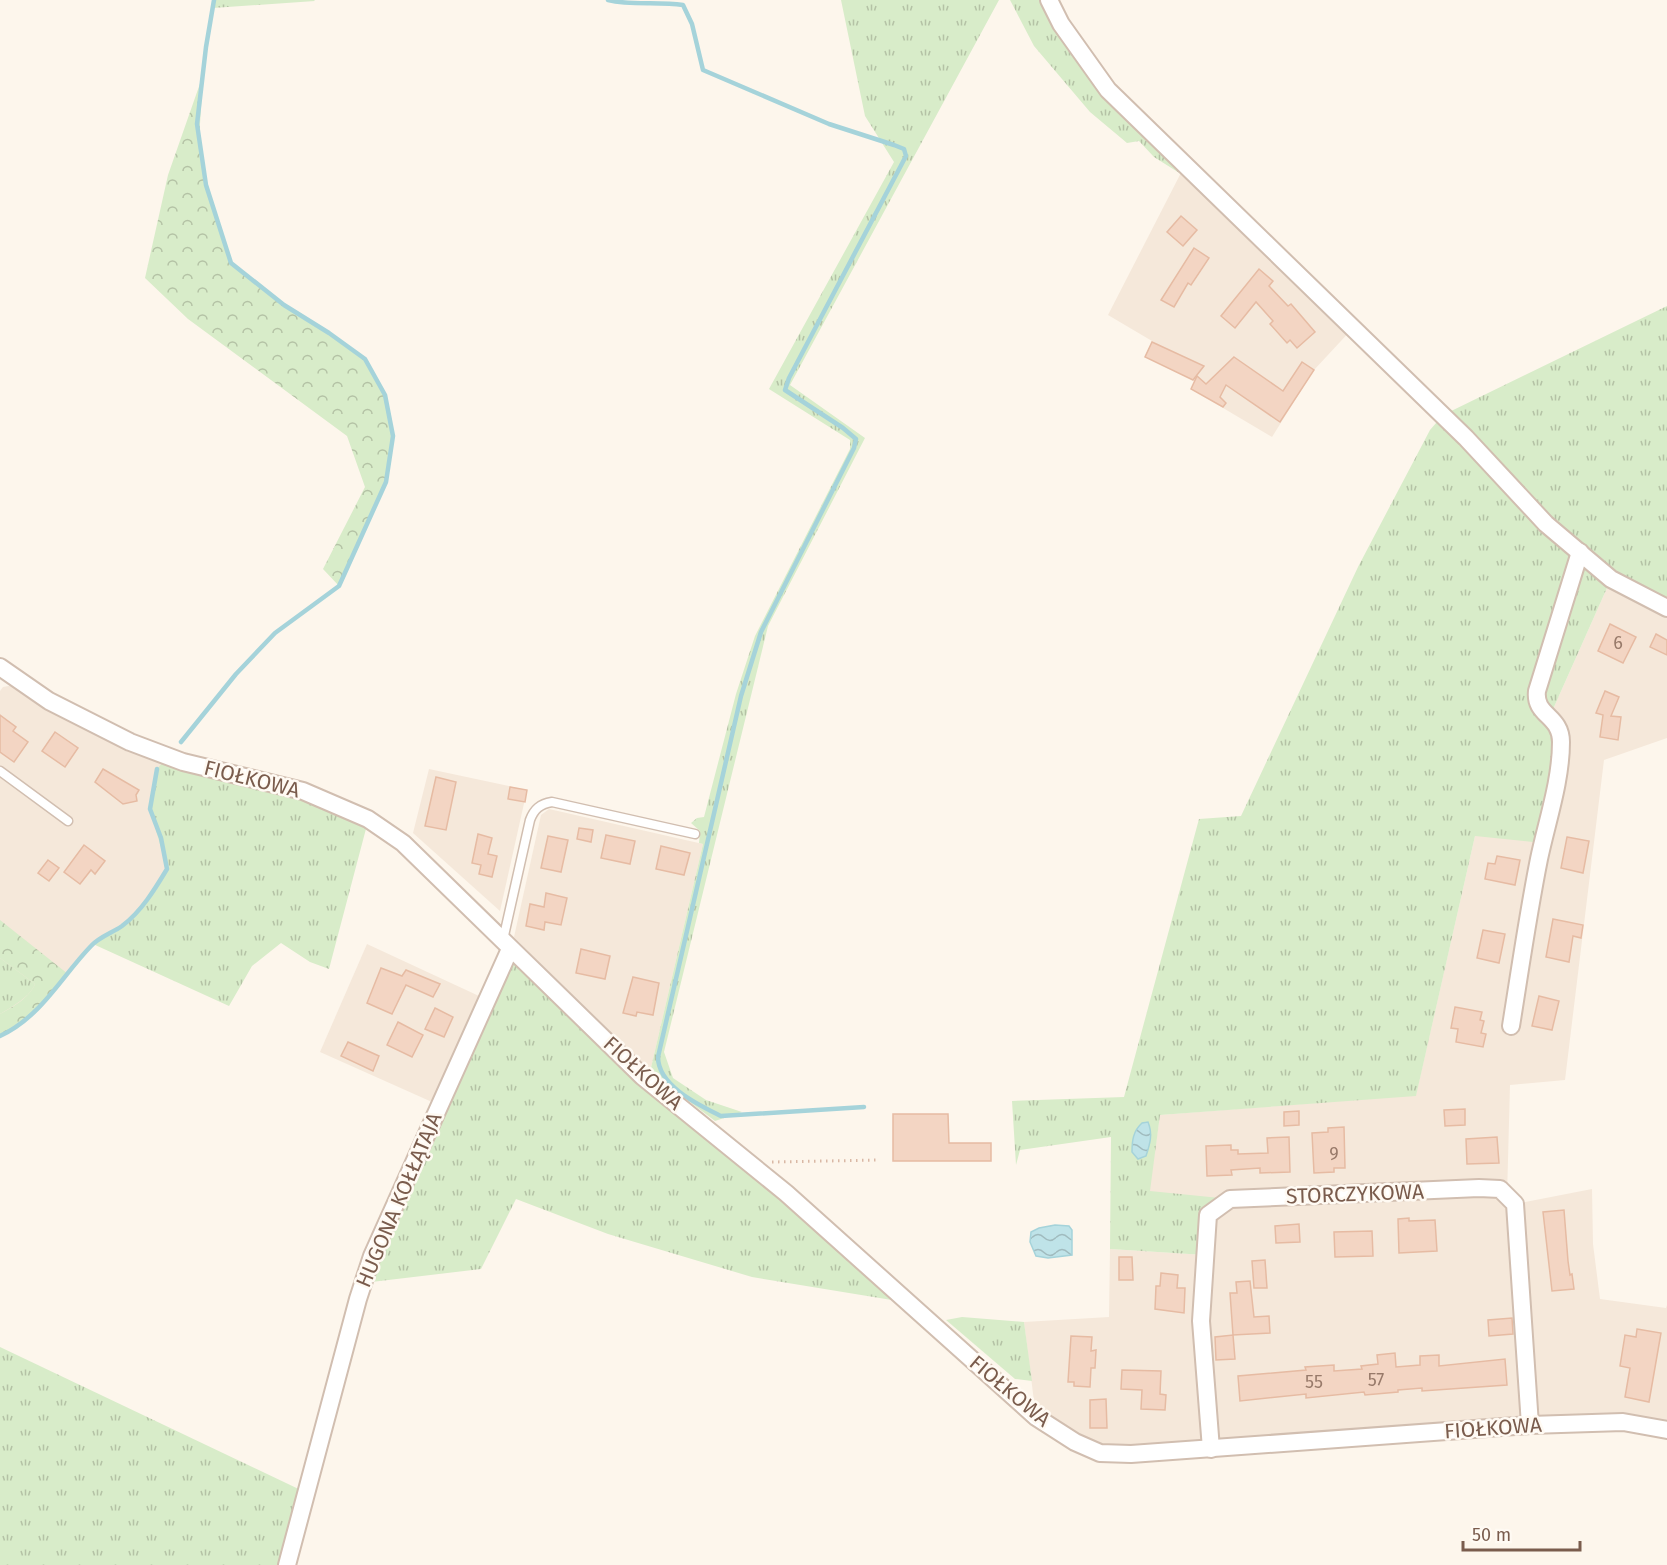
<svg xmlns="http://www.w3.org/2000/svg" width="1667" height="1565" viewBox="0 0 1667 1565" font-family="'Fira Sans',sans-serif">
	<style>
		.residential { fill: #f5e8da }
		.grass { fill: url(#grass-tufts) }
		.forest { fill: url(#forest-crowns) }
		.water { fill: url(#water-waves); stroke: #a5d3da; stroke-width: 1.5 }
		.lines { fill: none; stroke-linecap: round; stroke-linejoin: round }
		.stream { stroke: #a5d3da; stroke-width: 4.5 }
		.building { fill: #f3d5c3; stroke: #e6bba3; stroke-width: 1.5 }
		.service-casing { stroke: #d1beb0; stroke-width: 11 }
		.minor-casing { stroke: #d1beb0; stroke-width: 20 }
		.path { stroke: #d9b8a5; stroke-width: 3; stroke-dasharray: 1.5 4.5; stroke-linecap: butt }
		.service { stroke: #fff; stroke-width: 8 }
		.minor { stroke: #fff; stroke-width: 16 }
		.labels { text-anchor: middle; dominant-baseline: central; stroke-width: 5; stroke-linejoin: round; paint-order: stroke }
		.number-label { font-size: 18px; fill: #987a6a }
		.street-label { font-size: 21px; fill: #7a5c4d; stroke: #fffaf3 }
	</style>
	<defs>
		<pattern id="grass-tufts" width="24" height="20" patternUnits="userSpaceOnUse" patternTransform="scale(1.5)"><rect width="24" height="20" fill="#d8ecc9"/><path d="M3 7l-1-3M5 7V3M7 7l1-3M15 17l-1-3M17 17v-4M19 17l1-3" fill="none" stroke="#b4c2a5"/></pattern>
		<pattern id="forest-crowns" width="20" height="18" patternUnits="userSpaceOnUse" patternTransform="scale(1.5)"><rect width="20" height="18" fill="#d8ecc9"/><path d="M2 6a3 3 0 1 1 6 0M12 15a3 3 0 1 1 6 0" fill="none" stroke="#b4c2a5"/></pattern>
		<pattern id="water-waves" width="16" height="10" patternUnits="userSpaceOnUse" patternTransform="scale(1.5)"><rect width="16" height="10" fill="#bfe3e8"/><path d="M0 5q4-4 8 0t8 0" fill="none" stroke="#a0bbbe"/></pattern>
	</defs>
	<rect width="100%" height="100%" fill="#fdf6ec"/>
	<g class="residential">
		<path d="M1185 165 1353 328 1314 370 1272 437 1191 389 1195 380 1145 357 1152 341 1108 315Z"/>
		<path d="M1611 579 1667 608V738L1604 760 1565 1080 1510 1085 1507 1197 1515 1204 1592 1189 1593 1244 1600 1299 1666 1308 1667 1305V1430L1623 1422 1100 1453 1036 1417 1024 1322 1109 1317 1110 1249 1205 1255 1149 1191 1160 1115 1416 1095 1475 836 1550 716Z"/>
		<path d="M14 685 163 762 166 861 167 869 152 894 123 925 93 944 43 1005 9 1031 0 1036V691L3 687Z"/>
		<path d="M429 769 527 790 500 911 413 833Z"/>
		<path d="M549 809 703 844 650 1072 514 937 541 815Z"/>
		<path d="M367 944 479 996 432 1102 320 1052Z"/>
	</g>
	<g class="grass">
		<path d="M214 0H314L315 1 213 8Z"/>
		<path d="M841 0H999L790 385 865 438 768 626 664 1052 673 1078 706 1100 742 1112 715 1121 650 1072 703 844 699 843 700 831 691 823 697 818 704 817 736 694 755 636 850 449V440L769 389 894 162 865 116Z"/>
		<path d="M1010 0H1042L1183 169 1181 174 1154 157 1139 141 1127 143 1090 112 1034 46Z"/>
		<path d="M1667 306V606L1611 579 1550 716 1556 724 1542 843 1475 836 1416 1096 1160 1115 1150 1191 1230 1199 1208 1215 1205 1255 1110 1249 1111 1137 1020 1150 1016 1165 1012 1101 1124 1097 1199 819 1241 816 1358 567 1430 430 1443 415Z"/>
		<path d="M163 762C232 781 301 796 367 825L329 969 310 962 281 943 252 966 229 1006 93 944 123 925 152 894 167 869 150 809 157 769Z"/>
		<path d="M510 949 910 1303 752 1277 608 1234 516 1199 481 1269 363 1283Z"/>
		<path d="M0 958 35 984C30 997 12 1007 0 1014Z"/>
		<path d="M962 1317 1024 1322 1032 1381 1015 1379 946 1320Z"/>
		<path d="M0 1347 307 1493 287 1565H0Z"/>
	</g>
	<g class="forest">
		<path d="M203 75 199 140 206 185 231 263 284 305 329 333 365 359 385 395 393 436 386 482 339 586 323 569 365 487 347 436 188 319 145 278 168 175Z"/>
		<path d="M0 920 68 974C48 998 29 1022 0 1036V1014C12 1008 30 997 35 984L0 958Z"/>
	</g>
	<g class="water">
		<path d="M1148 1122C1153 1134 1150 1144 1146 1156L1138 1159 1132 1152C1132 1141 1133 1131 1142 1123Z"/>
		<path d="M1055 1225 1069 1226 1072 1230V1255L1048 1258 1036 1256 1030 1242 1031 1232 1039 1228Z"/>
	</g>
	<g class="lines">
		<g class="stream">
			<path d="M608 0C632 6 658 1 683 5L692 24 703 70 829 124 894 145 904 149 906 156 789 378 785 390 843 428 856 439 854 448 761 632 741 696 658 1057C658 1086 699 1105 721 1116L864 1107"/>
			<path d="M181 742 236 674 275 633 339 586 386 482 393 436 385 395 365 359 329 333 284 305 231 263 206 185 197 124 206 47 214 0"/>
			<path d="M0 1036C41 1017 61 977 91 946 99 937 112 933 122 926 141 912 155 889 167 869L161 838 150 809 157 769"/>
		</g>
	</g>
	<g class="building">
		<path d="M1181 216 1197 230 1183 246 1167 232Z"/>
		<path d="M1194 248 1209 258 1191 285 1188 283 1174 307 1161 300Z"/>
		<path d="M1259 269 1273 281 1269 286 1288 306 1291 304 1315 332 1297 348 1290 340 1287 343 1270 324 1273 321 1256 302 1235 328 1221 316Z"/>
		<path d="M1152 342 1204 366 1193 380 1145 357Z"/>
		<path d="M1234 357 1283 391 1302 362 1314 370 1280 422 1226 385 1220 397 1226 403 1223 407 1191 389 1197 376 1206 384Z"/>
		<path d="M1610 624 1636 637 1623 663 1598 651Z"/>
		<path d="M1656 634 1667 640V655L1650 647Z"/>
		<path d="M1605 691 1619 697 1611 716 1621 717 1618 740 1600 737 1603 715 1596 713Z"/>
		<path d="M0 715 16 727 13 731 28 742 14 762 0 752Z"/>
		<path d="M55 732 78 748 65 767 42 751Z"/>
		<path d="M103 769 139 790 136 795 137 801 123 804 95 782Z"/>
		<path d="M436 777 456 782 446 830 425 826Z"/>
		<path d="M510 787 527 790 525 802 508 799Z"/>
		<path d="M579 828 593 830 591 842 577 839Z"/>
		<path d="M478 834 492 838 488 854 497 856 492 877 479 874 481 865 472 863Z"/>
		<path d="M606 835 635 841 630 864 601 858Z"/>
		<path d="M548 836 568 840 561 872 541 868Z"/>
		<path d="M1567 837 1589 841 1583 873 1561 868Z"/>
		<path d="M84 845 105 861 95 874 91 870 80 884 64 872Z"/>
		<path d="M661 846 690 853 684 875 656 869Z"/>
		<path d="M1497 856 1520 860 1515 885 1485 879 1488 863 1495 864Z"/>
		<path d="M48 860 59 868 49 881 38 873Z"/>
		<path d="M546 893 567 898 561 925 545 922 544 930 526 926 530 904 544 907Z"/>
		<path d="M1553 919 1583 925 1581 938 1573 936 1569 962 1546 957Z"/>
		<path d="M1483 930 1505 934 1499 963 1477 958Z"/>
		<path d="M581 949 610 956 605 979 576 973Z"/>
		<path d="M381 968 402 976 406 970 440 984 433 997 406 985 392 1014 367 1003Z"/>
		<path d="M633 977 659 983 653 1015 637 1012 636 1016 623 1013Z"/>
		<path d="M1539 996 1559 1001 1552 1030 1532 1026Z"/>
		<path d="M1455 1007 1482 1012 1480 1020 1484 1021 1481 1033 1486 1034 1483 1047 1456 1042 1458 1029 1451 1028Z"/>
		<path d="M435 1008 453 1017 444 1037 425 1029Z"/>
		<path d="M398 1022 423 1035 412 1057 387 1045Z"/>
		<path d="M348 1042 379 1056 373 1071 341 1056Z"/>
		<path d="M1465 1109V1125L1445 1126 1444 1110Z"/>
		<path d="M1299 1111V1125L1284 1126V1112Z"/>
		<path d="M893 1114H948L949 1143H991V1161H893Z"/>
		<path d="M1344 1127 1345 1168H1334V1172L1314 1173 1312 1133 1328 1132V1128Z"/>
		<path d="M1289 1137 1290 1172 1260 1173V1168L1231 1170 1232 1175 1207 1176 1206 1146 1231 1145V1150H1238V1154L1268 1153 1267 1138Z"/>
		<path d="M1497 1137 1499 1163 1467 1164 1466 1139Z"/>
		<path d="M1564 1210 1568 1261 1570 1275 1572 1274 1574 1289 1552 1291 1543 1212Z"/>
		<path d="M1409 1218V1221L1435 1220 1437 1251 1399 1253 1398 1219Z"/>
		<path d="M1299 1224 1300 1242 1276 1243 1275 1226Z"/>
		<path d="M1372 1231 1373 1256 1335 1257 1334 1232Z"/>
		<path d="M1119 1257H1132L1133 1280H1119Z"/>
		<path d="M1265 1260 1267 1288H1254L1252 1261Z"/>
		<path d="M1161 1273 1178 1275 1177 1288H1185L1184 1313 1155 1309 1156 1286H1160Z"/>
		<path d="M1250 1281 1254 1317 1269 1316 1270 1333 1233 1335 1230 1293H1237L1236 1282Z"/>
		<path d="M1512 1318 1513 1334 1489 1336 1488 1320Z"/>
		<path d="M1637 1329 1661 1333 1649 1402 1625 1397 1630 1368 1620 1366 1625 1335 1636 1337Z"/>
		<path d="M1233 1335 1235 1359 1216 1360 1215 1337Z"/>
		<path d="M1071 1336 1092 1337 1091 1351 1096 1350 1095 1368H1091L1090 1387 1074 1386V1382H1068Z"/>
		<path d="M1395 1353 1396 1367 1420 1365V1356L1439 1355V1366L1505 1359 1507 1385 1422 1391V1388L1398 1390V1392L1365 1395 1364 1392 1306 1398V1394L1240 1401 1238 1376 1306 1370 1305 1367 1334 1365V1371L1362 1369 1361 1366 1378 1364 1377 1355Z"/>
		<path d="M1122 1370 1161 1371 1160 1394 1166 1395 1165 1410 1141 1409 1142 1390 1121 1389Z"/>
		<path d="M1106 1399 1107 1428H1090V1400Z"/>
	</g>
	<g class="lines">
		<g class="service-casing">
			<g id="service">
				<path d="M0 771 68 821"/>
				<path d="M503 940 530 820C534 809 540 804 552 802L695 834"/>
			</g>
		</g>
		<g class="minor-casing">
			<g id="minor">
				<path d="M1049 0 1061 24 1108 90 1466 438 1546 524 1611 579 1667 608"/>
				<path d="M0 667 49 701 130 742 183 762 303 791 368 819 403 843 643 1077 786 1193 1036 1417 1075 1442 1100 1453 1131 1454 1530 1425 1623 1422 1667 1430"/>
				<path d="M1511 1026C1520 970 1528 914 1539 859 1547 821 1561 781 1561 742 1561 715 1534 716 1537 691L1580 552"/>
				<path d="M1211 1449 1201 1321 1208 1215 1230 1199 1479 1188 1500 1189 1515 1204 1530 1425"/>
				<path d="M287 1565 358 1299 372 1256 510 949"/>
			</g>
		</g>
		<path class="path" d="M772 1162 879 1160"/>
		<use href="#service" class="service"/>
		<use href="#minor" class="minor"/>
	</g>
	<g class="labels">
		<g class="number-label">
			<text x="1618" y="643">6</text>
			<text x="1334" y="1154">9</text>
			<text x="1376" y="1380">57</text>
			<text x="1314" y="1382">55</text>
		</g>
		<g class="street-label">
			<text transform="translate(252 779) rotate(14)">FIOŁKOWA</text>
			<text transform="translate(643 1073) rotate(42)">FIOŁKOWA</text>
			<text transform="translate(1355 1194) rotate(-2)">STORCZYKOWA</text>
			<text transform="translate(399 1200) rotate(-67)">HUGONA KOŁŁĄTAJA</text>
			<text transform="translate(1010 1391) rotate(40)">FIOŁKOWA</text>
			<text transform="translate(1493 1428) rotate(-4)">FIOŁKOWA</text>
		</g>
	</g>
	<path d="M1463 1541v9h117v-9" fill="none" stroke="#7a5c4d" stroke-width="3"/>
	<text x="1472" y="1541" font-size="18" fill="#7a5c4d" stroke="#fffaf3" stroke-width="4.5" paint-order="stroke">50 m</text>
</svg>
